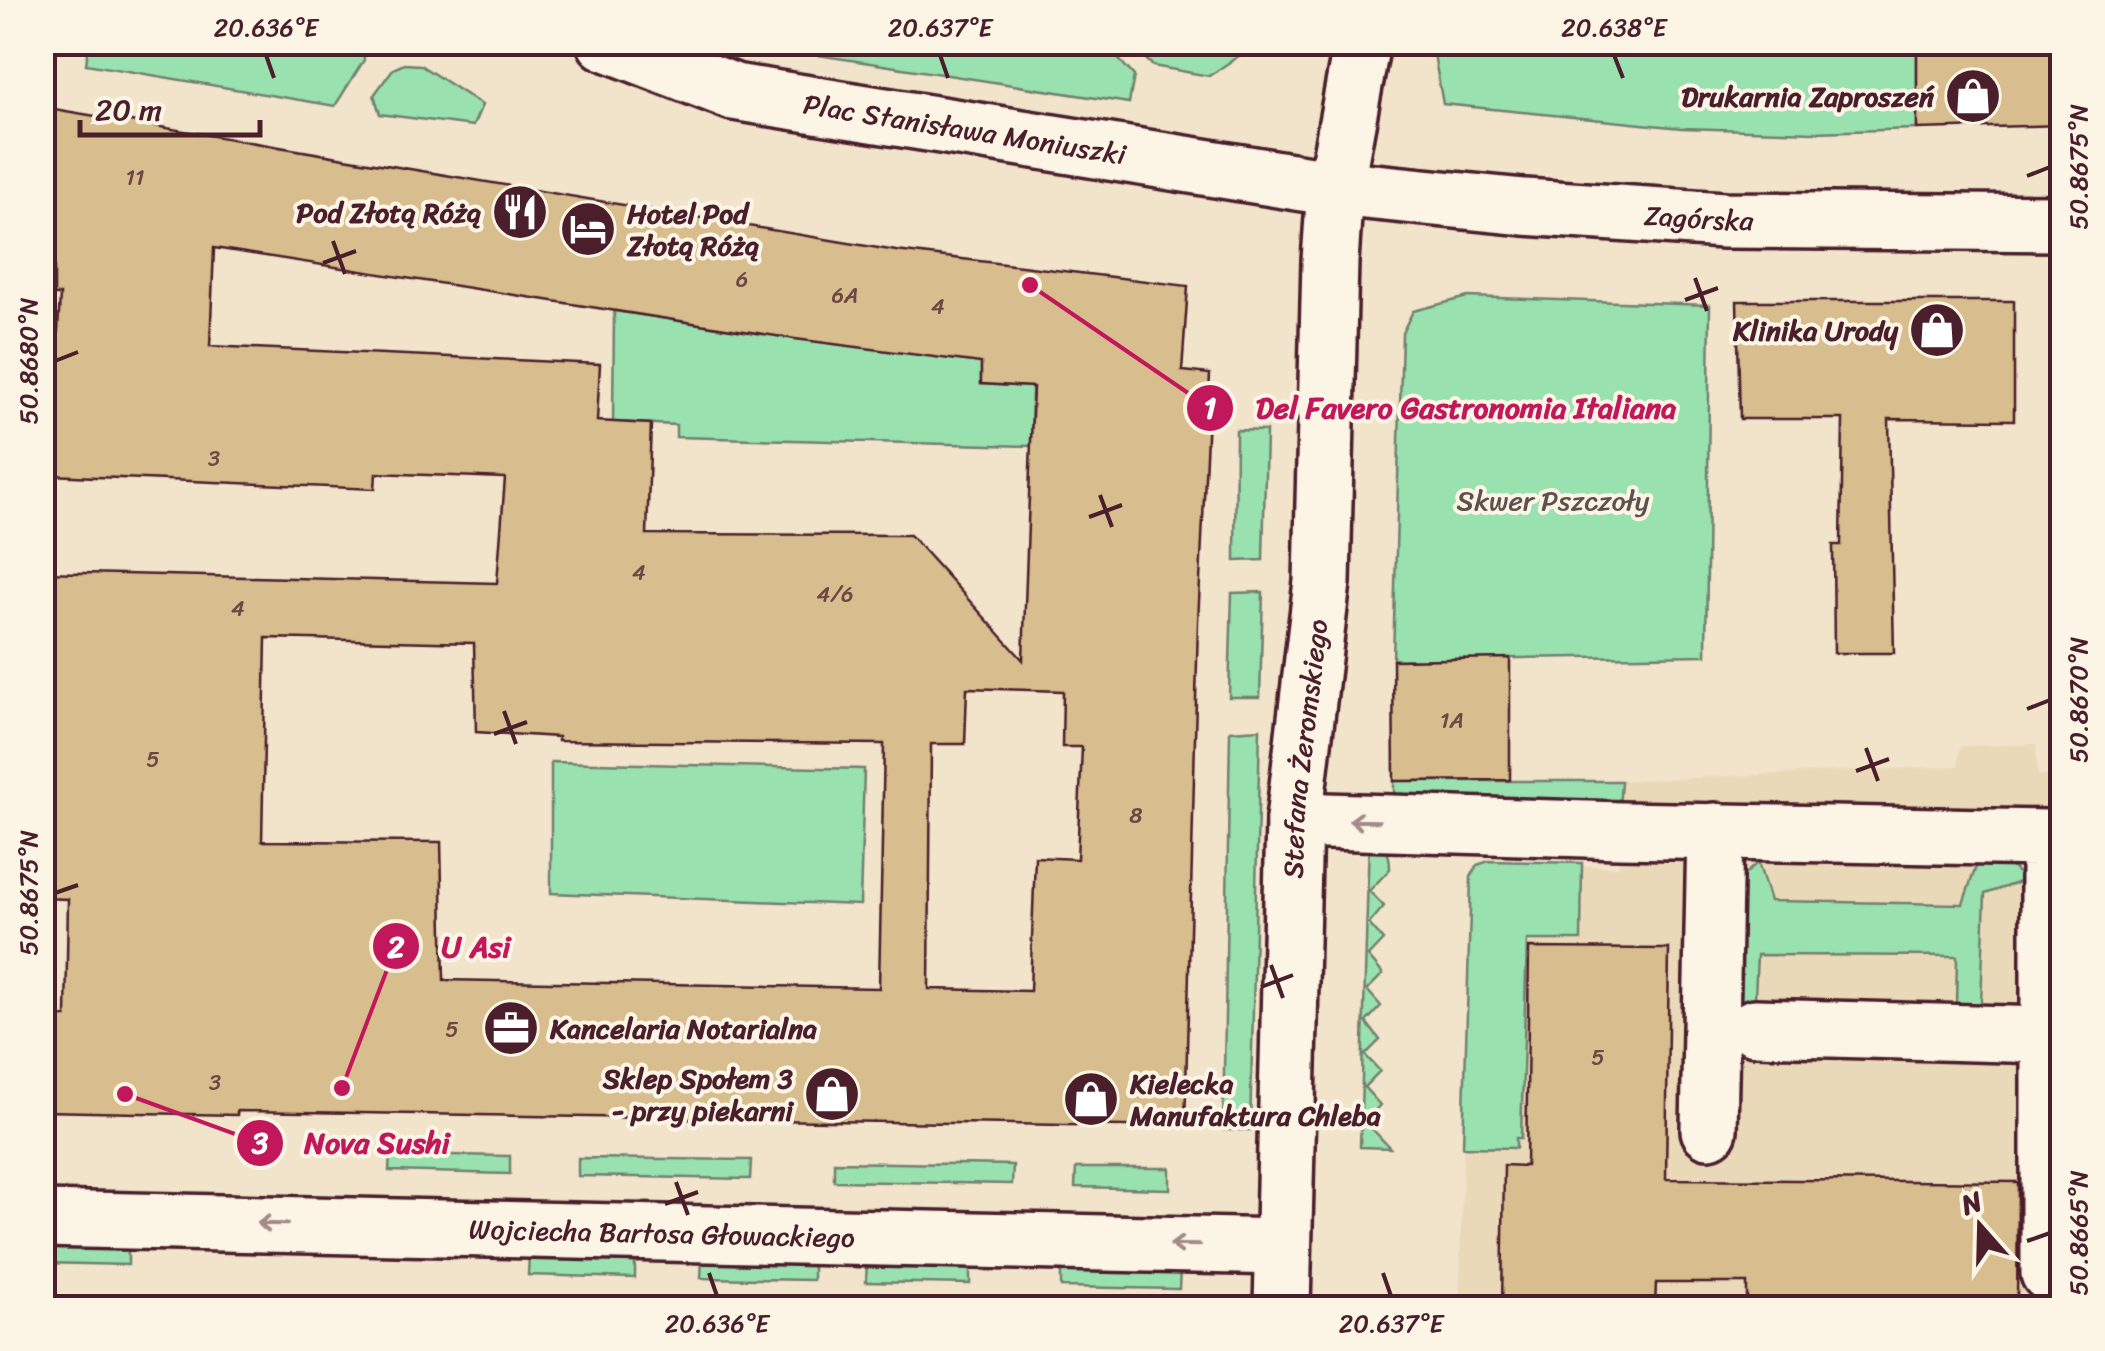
<svg xmlns="http://www.w3.org/2000/svg" width="2105" height="1351" viewBox="0 0 2105 1351" font-family="Sriracha,sans-serif">
	<style>
		.built { fill: #ead9b9 }
		.green { fill: #99e2b0; stroke: #72806e; stroke-width: 2.5 }
		.building { fill: #d8be8e; stroke: #4a1f2b; stroke-width: 2.5; fill-rule: evenodd }
		.lines { fill: none; stroke-linecap: round; stroke-linejoin: round }
		.minor-casing { stroke: #4a1f2b; stroke-width: 62 }
		.minor { stroke: #fcf5e5; stroke-width: 55 }
		.oneway { stroke: #a38a88 }
		.ticks { fill: none; stroke: #4a1f2b; stroke-width: 4 }
		.labels { text-anchor: middle; dominant-baseline: central; stroke-width: 8; stroke-linejoin: round; paint-order: stroke }
		.number-label { font-size: 22px; fill: #6e4744 }
		.poi-label { font-size: 28px; font-weight: bold; fill: #4a1f2b; stroke: #fcf5e5; text-anchor: end }
		.street-label { font-size: 28px; fill: #4a1f2b; stroke: #fcf5e5 }
		.park-label { font-size: 28px; fill: #5e504c; stroke: #fcf5e5 }
		.leader { fill: none; stroke: #c2185b; stroke-width: 4 }
		.callout-dot { fill: #c2185b; stroke: #fcf5e5; stroke-width: 4 }
		.mark-label { font-size: 30px; text-anchor: middle; font-weight: bold; fill: #fff }
		.callout-label { font-size: 30px; text-anchor: middle; font-weight: bold; fill: #c2185b; stroke: #fcf5e5; stroke-width: 8; stroke-linejoin: round; paint-order: stroke }
		.neatline { fill: none; stroke: #4a1f2b; stroke-width: 4 }
		.ticks-label { font-size: 25px; text-anchor: middle; fill: #4a1f2b }
	</style>
	<rect width="100%" height="100%" fill="#f1e4cb"/>
	<filter id="ink" filterUnits="userSpaceOnUse"><feTurbulence type="fractalNoise" baseFrequency=".01" numOctaves="2"/><feDisplacementMap in="SourceGraphic" scale="20" xChannelSelector="R" yChannelSelector="G"/><feConvolveMatrix kernelMatrix="1 2 1 2 8 2 1 2 1" color-interpolation-filters="sRGB"/></filter>
	<g filter="url(#ink)">
		<path class="built" d="M2036 744 2038 775H2062V1308H1459L1470 890 1471 877 1477 865 1489 861 1618 867 1621 781 1958 766 1960 746Z"/>
		<g class="green">
			<path d="M89 43H363L364 60 335 106 86 64Z"/>
			<path d="M740 43H1104L1134 76 1129 103Z"/>
			<path d="M1130 43H1258L1209 76 1153 66Z"/>
			<path d="M1432 43H1917V129L1814 132 1681 128 1443 104Z"/>
			<path d="M404 64 420 65 482 105 473 126 380 114 374 95 393 69Z"/>
			<path d="M1468 297 1710 305 1706 655 1393 660 1402 333 1413 311Z"/>
			<path d="M614 311 981 363V384L1032 387 1031 446 676 437V425L613 422Z"/>
			<path d="M1236 430 1266 431 1263 560 1235 561Z"/>
			<path d="M1263 592 1260 697H1229L1232 593Z"/>
			<path d="M1260 729 1250 1130H1223L1230 731Z"/>
			<path d="M551 762 864 769 860 905 551 893Z"/>
			<path d="M1394 781H1621L1619 810 1394 800Z"/>
			<path d="M1369 839C1386 846 1390 850 1390 869L1369 891 1384 906 1369 924 1383 940 1368 956 1383 974 1367 990 1381 1006 1366 1022 1380 1040 1365 1055 1380 1071 1364 1087 1380 1105 1365 1121 1390 1148 1360 1147Z"/>
			<path d="M1980 855 2007 863 2025 880 1985 894 1981 1005H1956L1957 956 1757 955 1754 1018H1733L1741 878 1758 862 1770 901 1963 904Z"/>
			<path d="M1489 861 1582 863 1581 940H1527L1521 1138H1516V1148L1463 1147 1471 877 1477 865Z"/>
			<path d="M390 1154 510 1156V1174L389 1171Z"/>
			<path d="M578 1158 751 1160 750 1179 578 1176Z"/>
			<path d="M834 1162 1013 1165 1012 1184 834 1181Z"/>
			<path d="M1076 1168H1170V1189L1075 1187Z"/>
			<path d="M43 1246 128 1248V1265L43 1263Z"/>
			<path d="M529 1254 635 1256V1278L528 1275Z"/>
			<path d="M702 1259 813 1261V1280L701 1278Z"/>
			<path d="M867 1262 970 1263V1284L866 1282Z"/>
			<path d="M1061 1267 1180 1268 1179 1289 1061 1287Z"/>
		</g>
		<g class="building">
			<path d="M1917 42H2062V125L1917 129Z"/>
			<path d="M42 107 896 251 1188 286 1182 371 1210 374 1198 622 1185 1127 237 1111V1115L42 1111V1017H66L68 899 42 898V572L497 583 505 478 376 473 375 489 50 475 60 295H54V213H42ZM214 248 795 339 981 363V384L1033 387 1023 660 910 535 647 534 651 424 597 421 600 364 210 346ZM266 638 474 643 476 732 558 737V741L884 744 879 988 444 980 441 842 262 841ZM967 688 1063 691 1062 747H1082L1077 859 1035 857 1030 991 929 989 931 744H965Z"/>
			<path d="M1737 301H2014V420L1889 419 1894 653H1834L1833 545H1841L1843 419H1740Z"/>
			<path d="M1510 658V780L1394 781 1393 660Z"/>
			<path d="M1529 948 1669 949 1666 1179 2018 1182 2017 1308H1747V1283H1656L1655 1308H1502L1504 1165 1526 1166Z"/>
		</g>
		<g class="lines">
			<g class="minor-casing">
				<g id="minor">
					<path id="s1" d="M605 42 734 92 1335 188 1524 207 1724 220 2062 223"/>
					<path d="M1294 820 1620 830 2049 838V1273L2062 1281"/>
					<path d="M1755 1027 2049 1035"/>
					<path d="M1709 1130 1715 831"/>
					<path id="s2" d="M42 1219 1283 1247"/>
					<path id="s3" d="M1282 1308 1294 820 1322 582 1330 261 1335 188 1362 42"/>
				</g>
			</g>
			<use href="#minor" class="minor"/>
		</g>
		<defs><path id="oneway-shaft" d="M-6 0H5M1.5-3L5.5 0L1.5 3" fill="none" stroke-width="1.6" stroke-linecap="round" stroke-linejoin="round" transform="scale(2.5)"/></defs>
		<g class="oneway">
			<use href="#oneway-shaft" transform="translate(1364 821) rotate(-179)"/>
			<use href="#oneway-shaft" transform="translate(272 1224) rotate(-179)"/>
			<use href="#oneway-shaft" transform="translate(1185 1245) rotate(-179)"/>
		</g>
	</g>
	<path class="ticks" d="M266 55 274 78M940 55 948 78M1614 55 1623 78M2027 176 2050 167M333 241 345 274M323 263 356 251M1695 278 1707 311M1685 300 1718 288M55 361 78 352M1100 495 1112 527M1089 517 1122 505M2027 709 2050 700M504 711 516 744M494 734 527 722M1866 748 1878 781M1856 771 1889 759M55 893 78 885M1271 965 1283 998M1261 987 1293 975M676 1182 688 1215M665 1204 698 1192M2027 1241 2050 1233M709 1273 717 1296M1383 1273 1391 1296"/>
	<defs>
		<g id="shop-disc" transform="scale(2.875)"><circle r="9.5" fill="#4a1f2b" stroke="#fcf5e5"/><path d="M-5-2.5h2.3a2.7 3.5 0 0 1 5.4 0H5L5.5 6h-11ZM-1.5-2.5h3a1.5 2.3 0 0 0-3 0Z" fill="#fff"/></g>
		<g id="restaurant-disc" transform="scale(2.875)"><circle r="9.5" fill="#4a1f2b" stroke="#fcf5e5"/><path d="M-5-6h1v4h1v-4h1v4h1v-4h1v5L-1.5 .5V6h-2V.5L-5-1ZM5-6V6H3V1.5H1.5Q1.5-4 5-6Z" fill="#fff"/></g>
		<g id="hotel-disc" transform="scale(2.875)"><circle r="9.5" fill="#4a1f2b" stroke="#fcf5e5"/><path d="M-6-4.5h1.5V1H6V5H4.5V3h-9V5H-6ZM-4 0a1.8 1.8 0 1 1 3.6 0ZM.5 0V-2.5h3Q6-2.5 6 0Z" fill="#fff"/></g>
		<g id="office-disc" transform="scale(2.875)"><circle r="9.5" fill="#4a1f2b" stroke="#fcf5e5"/><path d="M-6-3h4V-5.5h4V-3h4V5H-6ZM-1-4.5V-3h2v-1.5ZM-6 0V1H6V0Z" fill="#fff"/></g>
	</defs>
	<g fill-rule="evenodd">
		<use href="#shop-disc" x="1973" y="96"/>
		<use href="#restaurant-disc" x="520" y="212"/>
		<use href="#hotel-disc" x="588" y="229"/>
		<use href="#shop-disc" x="1937" y="330"/>
		<use href="#office-disc" x="511" y="1028"/>
		<use href="#shop-disc" x="832" y="1094"/>
		<use href="#shop-disc" x="1091" y="1099"/>
	</g>
	<g class="labels">
		<g class="number-label">
			<text x="135" y="177">11</text>
			<text x="742" y="279">6</text>
			<text x="845" y="295">6A</text>
			<text x="938" y="306">4</text>
			<text x="214" y="458">3</text>
			<text x="639" y="572">4</text>
			<text x="835" y="594">4/6</text>
			<text x="238" y="608">4</text>
			<text x="1452" y="720">1A</text>
			<text x="153" y="759">5</text>
			<text x="1136" y="815">8</text>
			<text x="452" y="1029">5</text>
			<text x="1598" y="1057">5</text>
			<text x="215" y="1082">3</text>
		</g>
		<g class="poi-label">
			<text x="1934" y="96">Drukarnia Zaproszeń</text>
			<text x="481" y="212">Pod Złotą Różą</text>
			<text x="627" y="213" text-anchor="start">Hotel Pod<tspan x="627" dy="32">Złotą Różą</tspan></text>
			<text x="1898" y="330">Klinika Urody</text>
			<text x="550" y="1028" text-anchor="start">Kancelaria Notarialna</text>
			<text x="793" y="1078">Sklep Społem 3<tspan x="793" dy="32">- przy piekarni</tspan></text>
			<text x="1130" y="1083" text-anchor="start">Kielecka<tspan x="1130" dy="32">Manufaktura Chleba</tspan></text>
		</g>
		<g class="street-label">
			<text stroke="none"><textPath href="#s1" startOffset="372">Plac Stanisława Moniuszki</textPath></text>
			<text stroke="none"><textPath href="#s1" startOffset="1112">Zagórska</textPath></text>
			<text stroke="none"><textPath href="#s3" startOffset="560">Stefana Żeromskiego</textPath></text>
			<text stroke="none"><textPath href="#s2" startOffset="620">Wojciecha Bartosa Głowackiego</textPath></text>
		</g>
		<g class="park-label">
			<text x="1553" y="500">Skwer Pszczoły</text>
		</g>
	</g>
	<path class="leader" d="M1030 285L1210 408M342 1088L396 946M125 1094L260 1143"/>
	<g class="callout-dot">
		<circle cx="1030" cy="285" r="10"/>
		<circle cx="342" cy="1088" r="10"/>
		<circle cx="125" cy="1094" r="10"/>
		<circle cx="1210" cy="408" r="25"/>
		<circle cx="396" cy="946" r="25"/>
		<circle cx="260" cy="1143" r="25"/>
	</g>
	<g class="mark-label">
		<text x="1210" y="418">1</text>
		<text x="396" y="957">2</text>
		<text x="260" y="1153">3</text>
	</g>
	<g class="callout-label">
		<text x="1466" y="418">Del Favero Gastronomia Italiana</text>
		<text x="476" y="957">U Asi</text>
		<text x="377" y="1153">Nova Sushi</text>
	</g>
	<rect width="2105" height="1351" fill="none" stroke="#fcf5e5" stroke-width="110"/>
	<g transform="translate(1980 1226) rotate(340)" stroke="#fcf5e5" stroke-width="8" paint-order="stroke">
	<path d="M0-8L18 38L0 25L-18 38Z" fill="#4a1f2b"/>
	<text y="-15" font-size="28" font-weight="bold" text-anchor="middle" fill="#4a1f2b">N</text>
	</g>
	<path d="M80 120v15h180v-15" fill="none" stroke="#4a1f2b" stroke-width="5"/>
	<text x="95" y="120" font-size="30" fill="#4a1f2b" stroke="#fcf5e5" stroke-width="8" paint-order="stroke">20 m</text>
	<rect x="55" y="55" width="1995" height="1241" class="neatline"/>
	<g class="ticks-label">
		<text x="266" y="36">20.636°E</text>
		<text x="940" y="36">20.637°E</text>
		<text x="1614" y="36">20.638°E</text>
		<text transform="translate(2078 167) rotate(-90)" y="9">50.8675°N</text>
		<text transform="translate(28 361) rotate(-90)" y="9">50.8680°N</text>
		<text transform="translate(2078 700) rotate(-90)" y="9">50.8670°N</text>
		<text transform="translate(28 893) rotate(-90)" y="9">50.8675°N</text>
		<text transform="translate(2078 1233) rotate(-90)" y="9">50.8665°N</text>
		<text x="717" y="1332">20.636°E</text>
		<text x="1391" y="1332">20.637°E</text>
	</g>
</svg>
